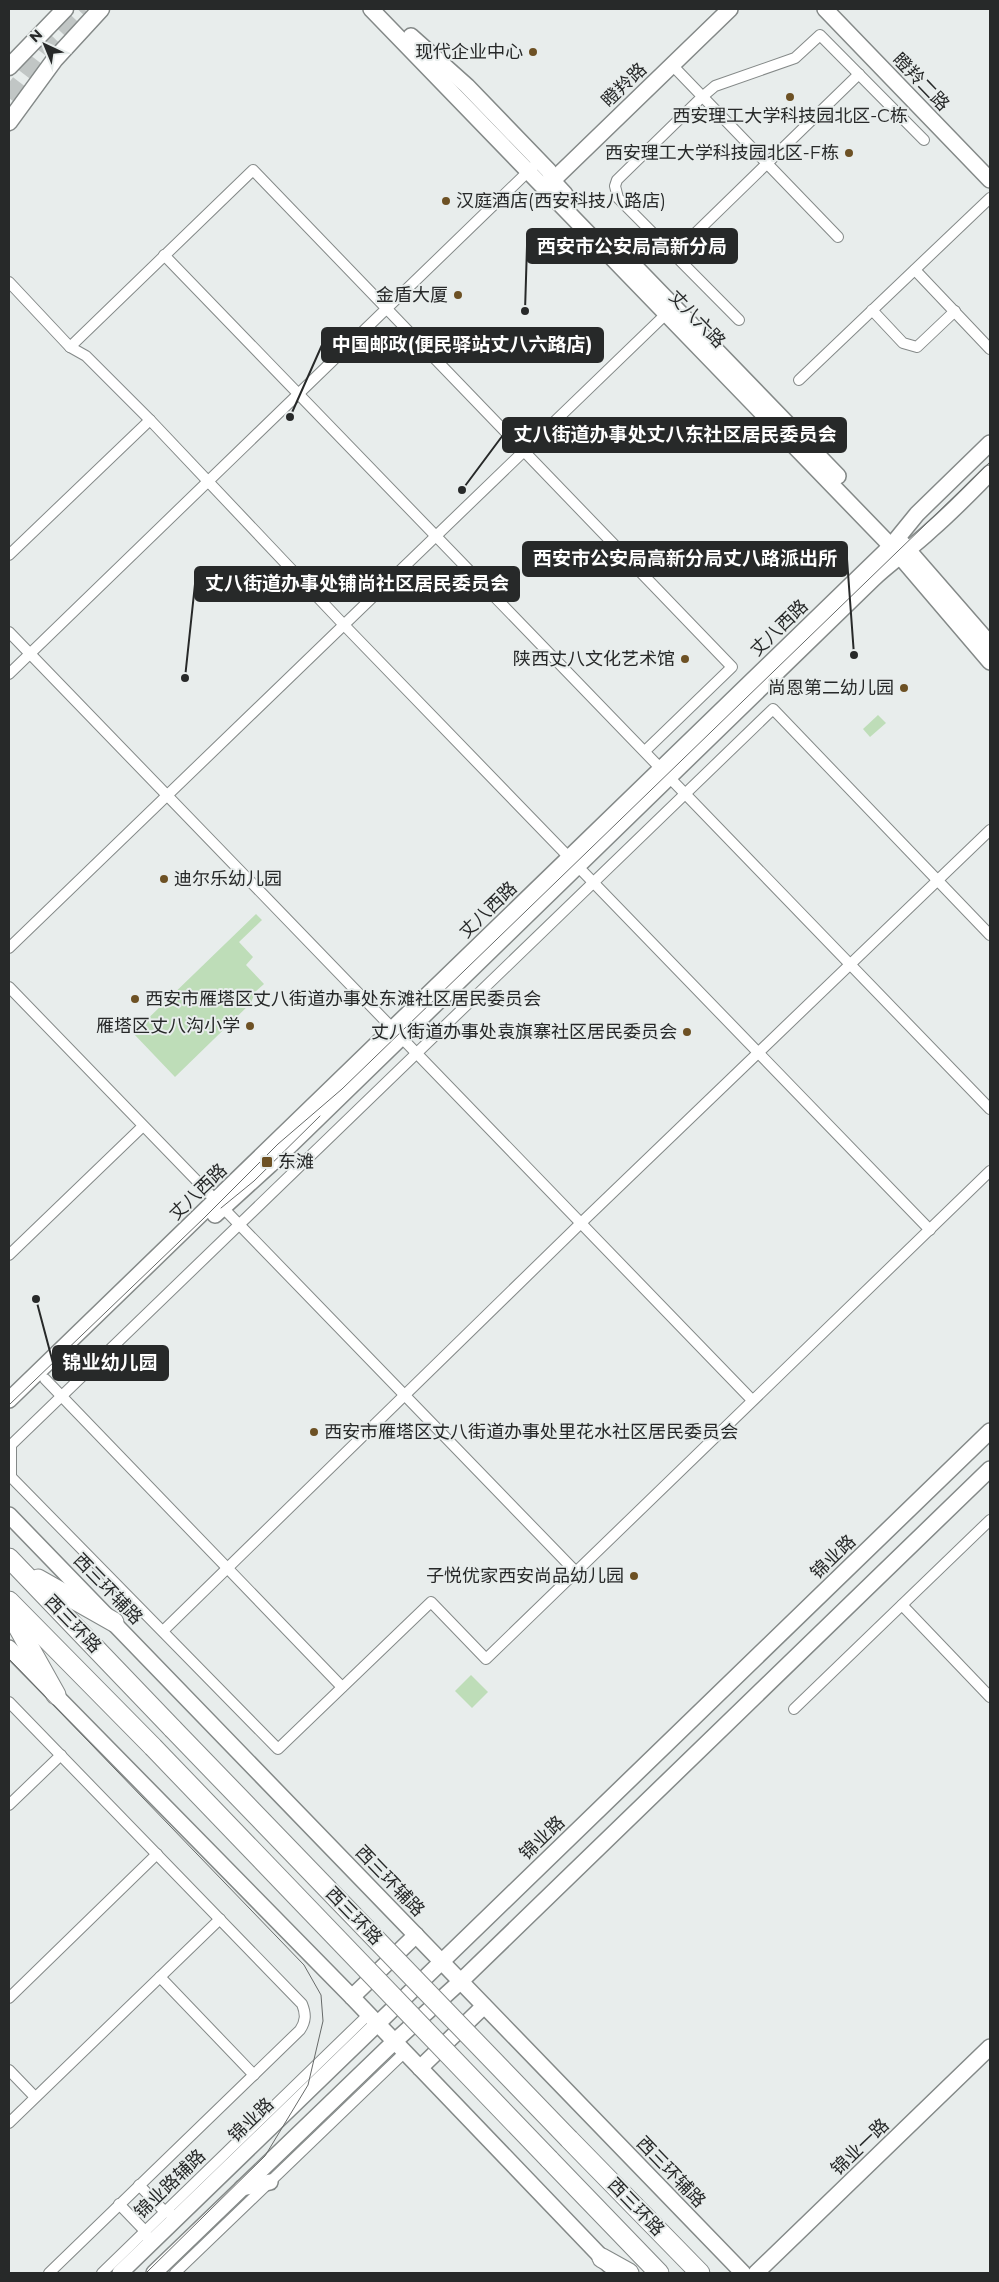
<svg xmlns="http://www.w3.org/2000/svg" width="999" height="2282" viewBox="0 0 999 2282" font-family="Montserrat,'Noto Sans SC',sans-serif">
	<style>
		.green { fill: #beddb8 }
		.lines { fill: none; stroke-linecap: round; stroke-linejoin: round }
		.highway-tunnel { stroke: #c1c6c5; stroke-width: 19; stroke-dasharray: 19 9; stroke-linecap: butt }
		.street-casing { stroke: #848988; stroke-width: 12 }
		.secondary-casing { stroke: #848988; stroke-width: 18 }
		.primary-casing { stroke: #848988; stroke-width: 19 }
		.highway-casing { stroke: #848988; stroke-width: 21 }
		.street { stroke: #fff; stroke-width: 10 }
		.secondary { stroke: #fff; stroke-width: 15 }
		.primary { stroke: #fff; stroke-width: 16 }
		.highway { stroke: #fff; stroke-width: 19 }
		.tram { stroke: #676a69; stroke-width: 1 }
		.highway-bridge-casing { stroke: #848988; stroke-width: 21; stroke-linecap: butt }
		.highway-bridge { stroke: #fff; stroke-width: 19 }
		.poi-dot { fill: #6d5124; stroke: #e8edec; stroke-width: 2 }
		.labels { text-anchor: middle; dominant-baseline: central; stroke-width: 4; stroke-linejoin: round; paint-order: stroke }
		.poi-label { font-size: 18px; fill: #272929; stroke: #e8edec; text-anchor: end }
		.street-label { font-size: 18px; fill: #272929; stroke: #e8edec }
		.leader { fill: none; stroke: #272929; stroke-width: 2 }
		.callout-dot { fill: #272929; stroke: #e8edec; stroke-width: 2 }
		.callout { fill: #272929; stroke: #272929; stroke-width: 2 }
		.callout-label { font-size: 19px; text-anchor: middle; font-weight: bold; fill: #fff }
	</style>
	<rect width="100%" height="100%" fill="#e8edec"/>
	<g class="green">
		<path d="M878 715 886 723 870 737 863 729Z"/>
		<path d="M256 914 262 920 239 942 253 957 246 965 264 984 255 992 251 1003 175 1077 133 1033Z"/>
		<path d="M471 1675 488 1692 472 1708 455 1691Z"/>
	</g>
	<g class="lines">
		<path class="highway-tunnel" d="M9 98 49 46 84 9"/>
		<g class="street-casing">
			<g id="street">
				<path d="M672 65 838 237"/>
				<path d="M674 254 859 74"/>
				<path d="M164 255 990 1109"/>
				<path d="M915 270 990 349"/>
				<path d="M9 282 70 347 86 356 150 420 344 625 930 1230"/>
				<path d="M872 310 903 343 917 347 955 311"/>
				<path d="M739 320 618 198 615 186 617 180 702 97 715 86 795 58 820 35 924 140"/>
				<path d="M70 347 253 170 732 667 645 751"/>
				<path d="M799 380 990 198"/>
				<path d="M9 555 150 420"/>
				<path d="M9 632 752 1400"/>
				<path d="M9 674 539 161"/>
				<path d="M990 935 773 709 11 1445V1477L278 1749 431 1602 486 1659 990 1171"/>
				<path d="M9 948 666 314"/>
				<path d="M9 987 576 1572"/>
				<path d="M9 1255 142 1127"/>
				<path d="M45 1379 342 1687"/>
				<path d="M902 1605 990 1697"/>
				<path d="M163 1631 581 1223 990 830"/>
				<path d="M9 1702 302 2004C306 2014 306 2021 300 2030L49 2273"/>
				<path d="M794 1709 990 1520"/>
				<path d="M9 1805 61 1755"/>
				<path d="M160 1977 254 2075"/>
				<path d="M9 1998 157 1854"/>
				<path d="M9 2070 35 2097"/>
				<path d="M9 2123 220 1919"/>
				<path d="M139 2185 165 2212 170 2213"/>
				<path d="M119 2204 145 2231 147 2237"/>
				<path d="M102 2273 369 2014"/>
				<path d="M175 2273 405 2052"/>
			</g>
		</g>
		<g class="secondary-casing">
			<g id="secondary">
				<path d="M371 9 891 546 990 662"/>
				<path d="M825 9 990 180"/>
				<path d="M411 36 467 86 549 171 553 181 565 194"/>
				<path d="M546 187 730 9"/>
				<path d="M626 257 838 476"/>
				<path d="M902 543 990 644"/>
				<path d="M215 1215 270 1165 872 580C891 562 912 548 931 530 952 512 971 492 990 473"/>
				<path d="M9 1400 891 546 917 514 990 443"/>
				<path d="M9 1515 743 2273"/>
				<path d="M9 1648 352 1997 609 2265"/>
				<path d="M352 1997 416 1935"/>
				<path d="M420 2068 484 2006"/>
				<path d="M242 2188 270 2182"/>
				<path d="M120 2273 990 1431"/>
				<path d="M154 2273 395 2041 460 1982 990 1469"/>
				<path d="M756 2273 990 2047"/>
			</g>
		</g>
		<g class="primary-casing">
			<g id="primary">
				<path d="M9 67 65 9"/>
				<path d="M9 122 55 59 101 9"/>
			</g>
		</g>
		<g class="highway-casing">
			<g id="highway">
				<path d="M9 1558 173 1729"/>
				<path d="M38 1579 114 1622"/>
				<path d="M9 1601 153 1747"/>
				<path d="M9 1611 56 1695"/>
				<path d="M569 2139 700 2273"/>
				<path d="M549 2159 659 2273"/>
				<path d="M602 2258 629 2273"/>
			</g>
		</g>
		<use href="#street" class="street"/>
		<use href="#secondary" class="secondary"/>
		<use href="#primary" class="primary"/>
		<use href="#highway" class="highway"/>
		<g class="tram">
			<path d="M221 1208 254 1181 320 1116"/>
			<path d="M9 1405 204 1218 278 1144 342 1089 990 462"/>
			<path d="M9 1659 304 1965 321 1995 323 2021 308 2085 265 2156 146 2273"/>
		</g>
		<g class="highway-bridge-casing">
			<g id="highway-bridge">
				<path d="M173 1729 569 2139"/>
				<path d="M153 1747 549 2159"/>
			</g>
		</g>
		<use href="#highway-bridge" class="highway-bridge"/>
	</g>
	<g class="poi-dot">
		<circle cx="533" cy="52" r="5"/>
		<circle cx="790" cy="97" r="5"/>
		<circle cx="849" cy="153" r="5"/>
		<circle cx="446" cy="201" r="5"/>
		<circle cx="458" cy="295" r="5"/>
		<circle cx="685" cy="659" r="5"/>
		<circle cx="904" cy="688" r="5"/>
		<circle cx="164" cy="879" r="5"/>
		<circle cx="135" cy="999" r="5"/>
		<circle cx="250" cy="1026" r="5"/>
		<circle cx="687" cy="1032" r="5"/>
		<rect x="261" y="1156" width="12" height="12" rx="2.5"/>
		<circle cx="314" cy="1432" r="5"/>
		<circle cx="634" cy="1576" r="5"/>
	</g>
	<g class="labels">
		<g class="poi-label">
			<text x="523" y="52">现代企业中心</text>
			<text x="790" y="116" text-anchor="middle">西安理工大学科技园北区-C栋</text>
			<text x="839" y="153">西安理工大学科技园北区-F栋</text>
			<text x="456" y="201" text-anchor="start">汉庭酒店(西安科技八路店)</text>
			<text x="448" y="295">金盾大厦</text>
			<text x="675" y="659">陕西丈八文化艺术馆</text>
			<text x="894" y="688">尚恩第二幼儿园</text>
			<text x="174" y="879" text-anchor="start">迪尔乐幼儿园</text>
			<text x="145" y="999" text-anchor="start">西安市雁塔区丈八街道办事处东滩社区居民委员会</text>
			<text x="240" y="1026">雁塔区丈八沟小学</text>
			<text x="677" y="1032">丈八街道办事处袁旗寨社区居民委员会</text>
			<text x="278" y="1162" text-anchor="start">东滩</text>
			<text x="324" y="1432" text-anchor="start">西安市雁塔区丈八街道办事处里花水社区居民委员会</text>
			<text x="624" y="1576">子悦优家西安尚品幼儿园</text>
		</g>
		<g class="street-label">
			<text transform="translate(921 82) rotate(46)">瞪羚二路</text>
			<text transform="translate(624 85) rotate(-44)">瞪羚路</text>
			<text transform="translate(697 319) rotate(46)">丈八六路</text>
			<text transform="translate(779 628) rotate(-44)">丈八西路</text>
			<text transform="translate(488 910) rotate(-44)">丈八西路</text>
			<text transform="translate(198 1192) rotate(-44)">丈八西路</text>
			<text transform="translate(833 1557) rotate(-44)">锦业路</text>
			<text transform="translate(108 1589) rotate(46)">西三环辅路</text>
			<text transform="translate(73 1624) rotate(46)">西三环路</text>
			<text transform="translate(542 1838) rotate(-44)">锦业路</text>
			<text transform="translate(390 1881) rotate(46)">西三环辅路</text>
			<text transform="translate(354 1916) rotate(46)">西三环路</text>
			<text transform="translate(251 2120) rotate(-44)">锦业路</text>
			<text transform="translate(860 2147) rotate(-44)">锦业一路</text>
			<text transform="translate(671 2172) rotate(46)">西三环辅路</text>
			<text transform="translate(170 2184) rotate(-44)">锦业路辅路</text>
			<text transform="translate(636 2207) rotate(46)">西三环路</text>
		</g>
	</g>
	<path class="leader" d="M525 311L527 246M290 417L322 345M462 490L503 435M854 655L847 559M185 678L195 584M36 1299L53 1363"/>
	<g class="callout-dot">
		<circle cx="525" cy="311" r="5"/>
		<circle cx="290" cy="417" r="5"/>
		<circle cx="462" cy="490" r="5"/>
		<circle cx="854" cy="655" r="5"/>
		<circle cx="185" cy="678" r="5"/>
		<circle cx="36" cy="1299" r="5"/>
	</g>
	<g class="callout">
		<rect x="527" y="229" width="210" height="34" rx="5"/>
		<rect x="322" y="328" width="281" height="34" rx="5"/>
		<rect x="503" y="418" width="343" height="34" rx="5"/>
		<rect x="523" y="542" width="324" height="34" rx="5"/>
		<rect x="195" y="567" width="324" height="34" rx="5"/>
		<rect x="53" y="1346" width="115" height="34" rx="5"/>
	</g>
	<g class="callout-label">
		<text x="632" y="253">西安市公安局高新分局</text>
		<text x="462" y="351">中国邮政(便民驿站丈八六路店)</text>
		<text x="675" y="441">丈八街道办事处丈八东社区居民委员会</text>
		<text x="685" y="565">西安市公安局高新分局丈八路派出所</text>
		<text x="357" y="590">丈八街道办事处铺尚社区居民委员会</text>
		<text x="110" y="1369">锦业幼儿园</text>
	</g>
	<rect width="999" height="2282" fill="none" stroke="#272929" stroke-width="20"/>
	<g transform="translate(45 45) rotate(316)" stroke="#e8edec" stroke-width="4" paint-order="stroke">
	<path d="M0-4L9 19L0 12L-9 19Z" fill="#272929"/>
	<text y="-8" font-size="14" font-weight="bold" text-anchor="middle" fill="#272929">N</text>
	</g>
</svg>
